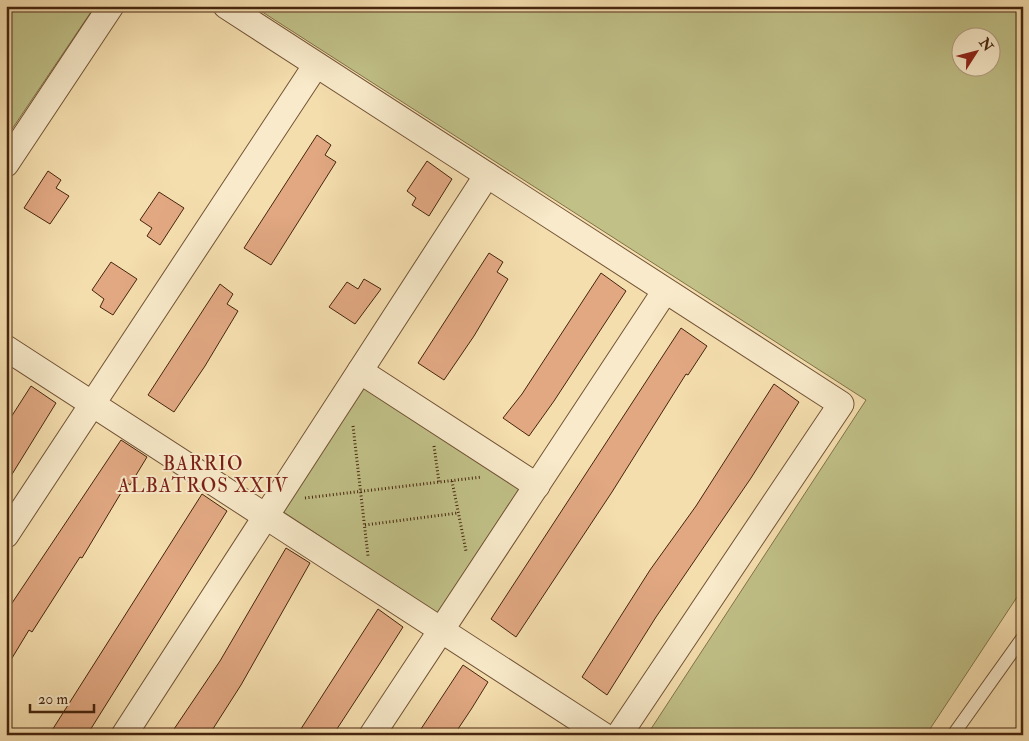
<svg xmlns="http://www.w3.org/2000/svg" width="1029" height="741" viewBox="0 0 1029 741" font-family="'IM FELL Double Pica',serif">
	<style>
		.green { fill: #c0c087; stroke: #83724a; fill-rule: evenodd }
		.building { fill: #e1a882; stroke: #46250e }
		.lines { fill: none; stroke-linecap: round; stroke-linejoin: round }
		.service-casing { stroke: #725336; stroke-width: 14 }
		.minor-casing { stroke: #725336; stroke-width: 27 }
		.path { stroke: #46250e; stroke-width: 3; stroke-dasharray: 1 2.5; stroke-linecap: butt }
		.service { stroke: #f8eaca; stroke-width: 12 }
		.minor { stroke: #f8eaca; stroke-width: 25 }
		.labels { text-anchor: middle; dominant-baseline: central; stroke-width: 4; stroke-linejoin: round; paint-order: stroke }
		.neighbourhood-label { font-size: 19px; letter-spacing: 1px; fill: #7a1f14; stroke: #f8eaca }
	</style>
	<rect width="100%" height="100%" fill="#f5deae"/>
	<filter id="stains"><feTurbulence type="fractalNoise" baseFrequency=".004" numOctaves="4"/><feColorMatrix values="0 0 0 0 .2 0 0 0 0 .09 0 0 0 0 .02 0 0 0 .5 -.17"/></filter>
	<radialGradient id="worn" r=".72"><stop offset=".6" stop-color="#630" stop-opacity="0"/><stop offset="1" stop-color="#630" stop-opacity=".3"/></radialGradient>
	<g class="green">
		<path d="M6 6H95L6 138Z"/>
		<path d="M253 6H1023V588L926 735H647L866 400ZM962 38H992V68H962Z"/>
		<path d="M367 383 521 486 437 614 282 511Z"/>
	</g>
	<g class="building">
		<path d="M317 135 331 145 325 155 336 162 271 265 244 248Z"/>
		<path d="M427 161 452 179 429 216 412 205 416 198 407 191Z"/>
		<path d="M48 171 61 180 56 188 69 196 50 224 24 208Z"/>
		<path d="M159 192 184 208 160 245 147 236 152 228 140 220Z"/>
		<path d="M489 253 503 262 497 272 508 279 474 336 444 380 418 363Z"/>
		<path d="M111 262 137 279 113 315 100 307 104 299 92 290Z"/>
		<path d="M601 273 626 291 554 401 529 436 503 418 522 394Z"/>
		<path d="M364 279 381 289 355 324 329 307 347 282 358 289Z"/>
		<path d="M220 284 233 294 227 304 238 311 205 366 174 412 148 395Z"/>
		<path d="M681 328 707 346 688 375 686 374 612 492 516 637 491 619Z"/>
		<path d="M774 384 799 402 751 478 656 617 607 695 582 677 650 570 696 506Z"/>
		<path d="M31 386 56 403 6 484V425Z"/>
		<path d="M121 440 147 457 130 485 127 483 82 558 80 557 32 632 29 630 6 668V612Z"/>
		<path d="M202 494 227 511 134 660 87 735H49Z"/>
		<path d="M286 548 310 563 241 685 209 735H170L220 661Z"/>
		<path d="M378 609 403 627 380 663 333 735H297Z"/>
		<path d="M463 665 488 682 472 708 454 735H417Z"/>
	</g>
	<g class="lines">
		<g class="service-casing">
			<path id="service" d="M953 735 1023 637"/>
		</g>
		<g class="minor-casing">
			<g id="minor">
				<path d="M226 6 841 404 619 735"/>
				<path d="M6 164 111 6"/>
				<path d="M6 348 603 735"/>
				<path d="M360 371 537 486"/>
				<path d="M6 535 316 65"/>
				<path d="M124 735 487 175"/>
				<path d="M372 735 665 291"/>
			</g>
		</g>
		<g class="path">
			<path d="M353 426 368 556"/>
			<path d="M434 446 439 482"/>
			<path d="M452 481 466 551"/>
			<path d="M305 498 482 477"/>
			<path d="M365 525 458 513"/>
		</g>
		<use href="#service" class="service"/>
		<use href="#minor" class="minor"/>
	</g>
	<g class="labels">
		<g class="neighbourhood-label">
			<text x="203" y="464">BARRIO<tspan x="203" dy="22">ALBATROS XXIV</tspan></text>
		</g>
	</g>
	<rect width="1029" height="741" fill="none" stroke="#f5deae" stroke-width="25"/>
	<rect x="8" y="8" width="1014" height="726" fill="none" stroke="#46250e" stroke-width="2.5"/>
	<rect x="12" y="12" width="1004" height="716" fill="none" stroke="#46250e"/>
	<g transform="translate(976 52) rotate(54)"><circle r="24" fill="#f8eaca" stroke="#b19b7f"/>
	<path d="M0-4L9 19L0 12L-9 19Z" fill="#8f2418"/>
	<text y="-8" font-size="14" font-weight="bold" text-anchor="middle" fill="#46250e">N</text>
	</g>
	<path d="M30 704v8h64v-8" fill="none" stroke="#46250e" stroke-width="2.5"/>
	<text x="38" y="704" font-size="15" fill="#46250e" stroke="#f8eaca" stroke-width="4" paint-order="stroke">20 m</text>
	<rect width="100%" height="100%" filter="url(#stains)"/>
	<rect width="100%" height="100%" fill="url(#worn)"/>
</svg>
